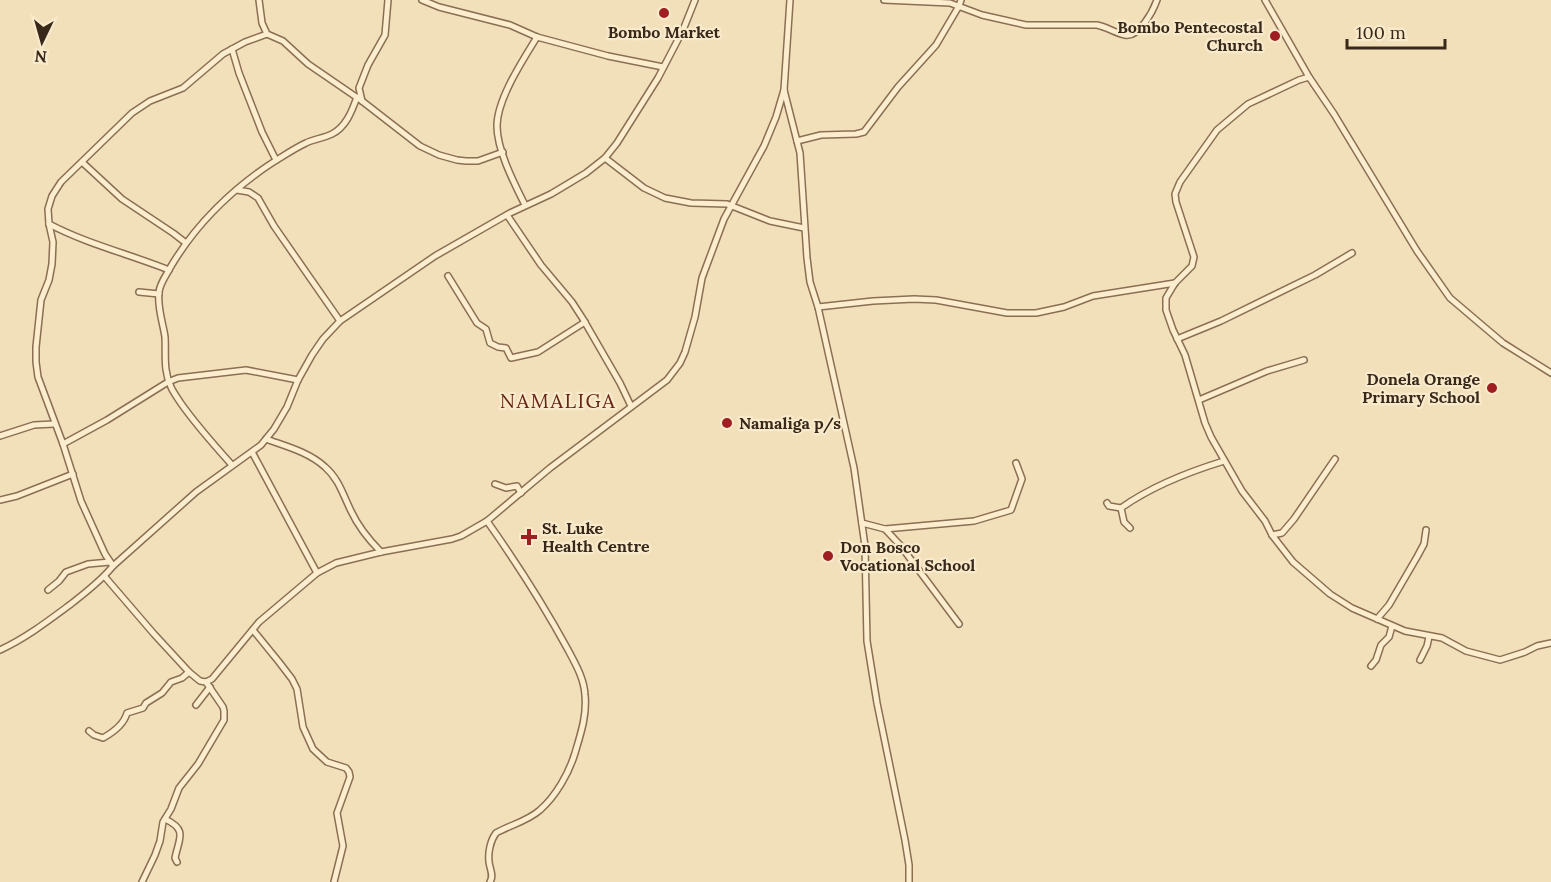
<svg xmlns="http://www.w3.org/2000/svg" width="1551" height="882" viewBox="0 0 1551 882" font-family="Lora,serif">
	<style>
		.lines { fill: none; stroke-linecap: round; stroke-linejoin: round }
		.street-casing { stroke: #8a6f53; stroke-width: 8 }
		.street { stroke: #fcedcf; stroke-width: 5 }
		.poi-dot { fill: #9f1e22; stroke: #f8eacb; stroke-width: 2 }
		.labels { text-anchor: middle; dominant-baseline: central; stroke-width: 4.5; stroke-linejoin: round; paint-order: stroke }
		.poi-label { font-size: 16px; font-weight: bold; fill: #38281a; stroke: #f8eacb; text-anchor: start }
		.quarter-label { font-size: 20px; letter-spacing: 1.5px; fill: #682515; stroke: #f8eacb }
	</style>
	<rect width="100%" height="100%" fill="#f2e0bb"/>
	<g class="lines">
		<g class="street-casing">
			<g id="street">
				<path d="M259 0 262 23 267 34 283 41 308 64 362 101 420 146 439 155 457 160 466 161H478L503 152"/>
				<path d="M422 0 439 7 510 25 537 37 608 56 663 67"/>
				<path d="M790 0 784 90 800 153 807 258 810 282 818 307 854 468 865 546 867 641 877 703 905 840 909 865V882"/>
				<path d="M884 0 950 3 982 15 1026 25H1097C1107 27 1115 33 1125 35 1139 38 1153 11 1157 0"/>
				<path d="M1265 0 1309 77 1334 114 1417 251 1450 298 1503 343 1551 373"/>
				<path d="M232 49 239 73 262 132 276 160"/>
				<path d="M1309 77 1299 80 1248 104 1217 130 1180 182 1175 194 1176 202 1194 257 1192 266 1175 283 1166 298V310L1173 330 1185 355 1205 423 1211 437 1242 491 1265 521 1272 535 1293 562 1330 594 1352 608 1405 631 1442 638 1466 651 1500 660 1525 652 1537 646 1551 643"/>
				<path d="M362 101 359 88 368 65 385 35 388 0"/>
				<path d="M797 141 821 135 856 134 864 132 898 87 936 45 959 6 961 0"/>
				<path d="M605 158 644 188 665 198 691 203 727 204 770 221 804 228"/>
				<path d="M82 162 122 199 173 233 186 243"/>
				<path d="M237 190 249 192 258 198 274 226 340 321"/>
				<path d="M525 205C514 183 497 150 497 126 497 99 523 60 537 37"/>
				<path d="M507 215 541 265 572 302 583 319 620 383 631 406"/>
				<path d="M49 224C87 244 129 254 169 270"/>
				<path d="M448 276 477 323 486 329 490 343 498 347 506 348 511 358 538 352 585 322"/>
				<path d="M139 292 159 294"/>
				<path d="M818 307 873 301 914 299 936 300 1007 313H1036L1064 307 1093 296 1175 283"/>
				<path d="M1177 339 1221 321 1315 275 1352 253"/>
				<path d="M1199 400 1267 371 1304 360"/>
				<path d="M0 436 34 425 54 424"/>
				<path d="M266 439C285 446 309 452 325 467 339 479 343 495 351 511 358 526 369 540 381 552"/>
				<path d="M63 444 107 420 168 382 178 378 246 370 298 380"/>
				<path d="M252 452 317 573"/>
				<path d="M232 465C214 445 196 425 180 402 177 397 173 392 171 387 163 370 166 355 165 337 163 323 157 307 159 292 160 283 166 276 170 268 195 225 233 188 275 161 285 155 295 148 306 143 314 139 324 138 332 134 346 127 352 111 357 97"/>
				<path d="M495 484 506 488 517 486 521 493"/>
				<path d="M0 500 17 496 73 474"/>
				<path d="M1107 503 1109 506 1121 508"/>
				<path d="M487 521C516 562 543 604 567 648 575 663 584 678 585 695 587 715 581 733 575 753 569 773 556 796 540 810 528 821 510 825 496 833 490 841 488 853 489 862 490 870 494 875 490 882"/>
				<path d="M862 523 885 529 900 545 959 624"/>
				<path d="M1130 528 1124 522 1121 508C1152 486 1188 472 1224 461"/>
				<path d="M885 529 974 521 1011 510 1022 479 1016 463"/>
				<path d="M1272 535 1282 533 1294 519 1335 459"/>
				<path d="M113 566 105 554 81 501 63 444 38 377 36 362V347L41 300 49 280 52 264 53 242 49 224 48 209 52 196 61 182 132 113 150 101 183 88 223 54 245 42 267 34"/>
				<path d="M105 577 154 634 189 672 200 681 206 682 212 679 259 622 317 573 336 563 381 552 452 539 461 536 487 521 550 468 667 380 680 363 685 352 695 317 702 278 724 219 764 146 776 117 784 90"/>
				<path d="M48 590 59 581 66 572 88 564 110 562"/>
				<path d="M1377 619 1389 605 1417 557 1424 544 1426 530"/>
				<path d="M253 630 279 662 292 679 297 689 303 727 313 749 327 762 346 768 349 772 350 777 337 813 343 846 334 882"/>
				<path d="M0 650C26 638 48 621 71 604 86 592 101 581 113 566L196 492 261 445 274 429 287 407 298 380 312 355 323 339 340 321 435 256 510 213 551 194 586 173 605 158 617 143 658 78 683 30 695 0"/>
				<path d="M1420 660 1427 646 1429 637"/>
				<path d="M1371 666 1376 660 1381 645 1389 637 1392 626"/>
				<path d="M196 705 210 687"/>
				<path d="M89 731 94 735 103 738C112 733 124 724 127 713L143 708 146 703 162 693 171 682 182 678 189 672"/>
				<path d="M165 819C188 830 179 838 175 858L177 862"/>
				<path d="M142 882 155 855 160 841 163 822 171 809 179 788 198 764 224 720V711L223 707 206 682"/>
			</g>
		</g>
		<use href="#street" class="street"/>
	</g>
	<g class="poi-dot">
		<circle cx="664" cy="13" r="6"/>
		<circle cx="1275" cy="36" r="6"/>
		<circle cx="1492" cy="388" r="6"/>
		<circle cx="727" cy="423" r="6"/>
		<path d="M526 528h6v6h6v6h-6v6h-6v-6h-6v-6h6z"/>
		<circle cx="828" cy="556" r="6"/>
	</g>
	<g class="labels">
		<g class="poi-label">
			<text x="1263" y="27" text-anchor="end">Bombo Pentecostal<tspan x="1263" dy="18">Church</tspan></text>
			<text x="664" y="32" text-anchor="middle">Bombo Market</text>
			<text x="1480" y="379" text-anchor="end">Donela Orange<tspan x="1480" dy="18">Primary School</tspan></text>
			<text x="739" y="423">Namaliga p/s</text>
			<text x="542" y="528">St. Luke<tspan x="542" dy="18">Health Centre</tspan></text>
			<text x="840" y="547">Don Bosco<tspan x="840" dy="18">Vocational School</tspan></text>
		</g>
		<g class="quarter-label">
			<text x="558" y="400">NAMALIGA</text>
		</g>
	</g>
	<g transform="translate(42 42) rotate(185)" stroke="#f8eacb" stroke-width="4.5" paint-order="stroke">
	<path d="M0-4.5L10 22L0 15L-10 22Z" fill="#38281a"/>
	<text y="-9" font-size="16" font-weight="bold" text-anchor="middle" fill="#38281a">N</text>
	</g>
	<path d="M1347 39v9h98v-9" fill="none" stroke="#38281a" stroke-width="3"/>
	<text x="1356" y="39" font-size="18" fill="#38281a" stroke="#f8eacb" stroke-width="4.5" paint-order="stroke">100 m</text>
</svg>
